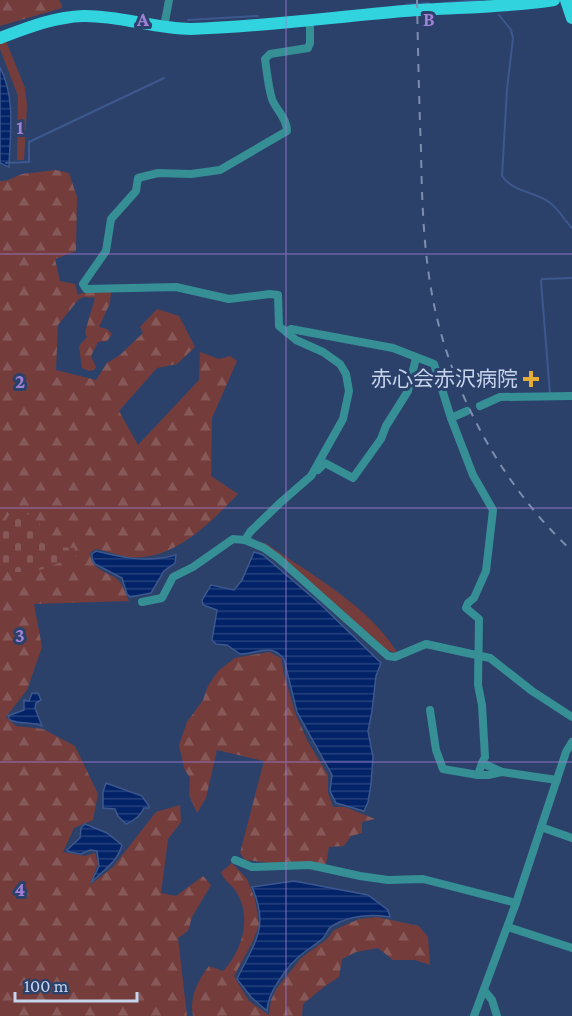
<svg xmlns="http://www.w3.org/2000/svg" width="572" height="1016" viewBox="0 0 572 1016" font-family="'Crimson Pro','Noto Sans JP',serif">
	<style>
		.green { fill: #743d3b }
		.forest { fill: url(#forest-firs) }
		.cemetery { fill: url(#cemetery-stones) }
		.water { fill: url(#water-rules); stroke: #3d588f; stroke-width: 1.5 }
		.lines { fill: none; stroke-linecap: round; stroke-linejoin: round }
		.stream { stroke: #3d588f; stroke-width: 2 }
		.street { stroke: #358f95; stroke-width: 8 }
		.primary { stroke: #30d3de; stroke-width: 12 }
		.rail { stroke: #7c8dae; stroke-width: 2; stroke-dasharray: 8 8; stroke-linecap: butt }
		.grid { fill: none; stroke: #a080d6; stroke-width: 1.5; stroke-opacity: 0.55 }
		.poi-dot { fill: #e5ad35; stroke: #2c416a; stroke-width: 2 }
		.labels { text-anchor: middle; dominant-baseline: central; stroke-width: 6; stroke-linejoin: round; paint-order: stroke }
		.poi-label { font-size: 21px; fill: #c6d4ed; stroke: #2c416a; text-anchor: end }
		.grid-label { font-size: 20px; text-anchor: middle; font-weight: bold; fill: #a080d6; stroke: #2c416a; stroke-width: 6; stroke-linejoin: round; paint-order: stroke }
	</style>
	<defs>
		<pattern id="forest-firs" width="22" height="20" patternUnits="userSpaceOnUse" patternTransform="scale(1.5)"><rect width="22" height="20" fill="#743d3b"/><path d="M5 1l3.5 6h-7zM16 11l3.5 6h-7z" fill="#865858"/></pattern>
		<pattern id="cemetery-stones" width="16" height="16" patternUnits="userSpaceOnUse" patternTransform="scale(1.5)"><rect width="16" height="16" fill="#743d3b"/><path d="M2 7V4a2 2 0 0 1 4 0v3zM10 15v-3a2 2 0 0 1 4 0v3z" fill="#865858"/></pattern>
		<pattern id="water-rules" width="6" height="5" patternUnits="userSpaceOnUse" patternTransform="scale(1.5)"><rect width="6" height="5" fill="#022367"/><path d="M0 2.5h6" fill="none" stroke="#25427d"/></pattern>
	</defs>
	<rect width="100%" height="100%" fill="#2c416a"/>
	<g class="green">
		<path d="M6 41 25 88 27 105 24 160H17L18 96 0 49V43Z"/>
		<path d="M260 542 267 544C310 574 369 606 397 652L396 653 384 649 281 557Z"/>
	</g>
	<g class="forest">
		<path d="M0 0H59L62 5V8L0 26Z"/>
		<path d="M56 170 69 173 77 197 76 251 55 259 60 281 75 284 78 295 88 291 111 292 110 303 99 327 107 329 112 334 107 341 98 342 91 356 96 367 94 370 89 371 82 368 79 346 87 337 85 332 95 298 84 297 79 299 58 325 56 370 96 380 107 363 120 355 143 333 140 327 157 309 179 316 195 347 177 364 157 368 119 411 138 445 199 380 200 352 219 359 230 356 237 361 212 418 211 476 238 494C209 524 173 562 127 557 117 555 106 551 96 549L90 553C91 570 106 571 117 579 123 584 126 595 129 601L34 604 42 647 27 690 6 717 16 726 43 729 75 746 98 794 93 820 74 828 63 852 85 856 95 853 98 863 90 885 113 867 156 812 180 805 181 822 168 839 161 893 176 896 203 876 211 885 192 917 188 931 178 938 187 1016H0V181H6L22 174Z"/>
		<path d="M269 652 281 658 284 675 296 715 308 742 328 775V793L333 807H345L375 819 362 822V833L351 836 344 846 329 847 326 864H278L245 860 240 853 264 761 217 750 206 798 197 813 189 795 190 778 184 768 179 745 187 722 203 700 208 686 218 671 235 658Z"/>
		<path d="M232 863 247 879 255 899 259 925 253 941 234 976 249 1001 269 1015 271 1000 277 988 301 958 327 939 334 930 359 919 377 917 419 926 428 937 430 965 415 960H393L378 948 356 952 342 959 339 977 325 986 303 1004 302 1016H193C189 998 198 980 209 966L223 971C242 951 252 918 237 893 232 884 225 883 221 872Z"/>
	</g>
	<path class="cemetery" d="M16 502 40 524 32 540 57 547 74 548 77 556 35 572H0V531Z"/>
	<g class="water">
		<path d="M0 67C16 99 10 133 9 167L0 163Z"/>
		<path d="M96 551C124 558 147 563 176 555L175 563 164 571 151 593 130 597 127 594 122 578 95 564 92 559V554Z"/>
		<path d="M254 552 263 555 319 603 381 663 376 676 372 711 368 731 373 757 371 784 368 802 364 811 336 803 330 791 332 775 297 712 284 659C270 642 258 654 240 654L227 645 216 644 212 640 217 610 203 605 202 600 211 585 234 590 242 580Z"/>
		<path d="M32 693H38L41 700 36 703 35 708 42 726C31 721 22 725 10 720L8 716 24 710V700L29 701Z"/>
		<path d="M106 783 142 796 149 806V808H144C140 816 134 821 126 824L118 816 115 809 103 808V792Z"/>
		<path d="M85 824 107 833 122 845C117 863 103 870 91 883L99 866 97 851 90 850 81 854 69 852 67 850 80 838 81 828Z"/>
		<path d="M294 881 368 895 388 910 390 917C371 914 350 915 332 926 327 929 326 937 321 940 315 945 308 949 302 954 288 965 267 993 267 1011L251 997 237 979C254 943 270 928 252 887Z"/>
	</g>
	<g class="lines">
		<g class="stream">
			<path d="M444 3 480 0"/>
			<path d="M405 5 429 3"/>
			<path d="M499 15 511 30 513 38 507 89 502 176C514 193 534 191 549 202 559 209 564 220 572 228"/>
			<path d="M188 20 258 16"/>
			<path d="M6 163 29 162V142L164 78"/>
			<path d="M550 394 541 281 542 279 572 278"/>
		</g>
		<g class="street">
			<path d="M310 20V43L308 48 270 54 265 59C267 72 268 86 272 99 276 110 287 118 287 131L220 170 191 174 158 173 138 178 136 191 111 219 106 251 83 284 86 289 176 287 229 299 270 294 278 295 279 326 296 340 323 352 340 364 346 374 349 391 343 419 311 476 280 503 250 532 245 540 264 548 278 558 388 656 395 657 426 644 490 658 532 691 572 717"/>
			<path d="M164 27 169 0"/>
			<path d="M286 332 291 329 393 348 434 364 451 418 473 475 493 510 486 571 474 598 468 603 466 608 479 619 478 685 482 705 485 757 482 763 502 772 557 780"/>
			<path d="M480 406 500 397 572 396"/>
			<path d="M451 418 467 411"/>
			<path d="M318 470 325 463 353 478 381 439 386 426 408 391 416 358"/>
			<path d="M142 602 162 598 173 577 193 567 233 539 245 540"/>
			<path d="M430 710 436 750 443 769 478 775 482 763"/>
			<path d="M478 775H488L502 772"/>
			<path d="M541 827 572 838"/>
			<path d="M235 860 252 867 310 865 360 876 388 880 423 879 516 903"/>
			<path d="M508 927 572 948"/>
			<path d="M484 990 492 1000 497 1016"/>
			<path d="M474 1016 516 903 566 752 572 742"/>
		</g>
		<g class="primary">
			<path d="M566 0 572 18"/>
			<path d="M0 38C27 28 54 17 83 16 119 15 155 29 191 29 262 27 333 17 404 11 454 7 505 8 554 0"/>
		</g>
		<path class="rail" d="M417 0C418 50 419 100 421 150 422 209 424 269 439 326 461 410 509 492 572 551"/>
	</g>
	<path class="grid" d="M286 0V1016M0 254H572M0 508H572M0 762H572"/>
	<path class="poi-dot" d="M528 370h6v6h6v6h-6v6h-6v-6h-6v-6h6z"/>
	<g class="labels">
		<g class="poi-label">
			<text x="518" y="379">赤心会赤沢病院</text>
		</g>
	</g>
	<g class="grid-label">
		<text x="143" y="26">A</text>
		<text x="429" y="26">B</text>
		<text x="20" y="134">1</text>
		<text x="20" y="388">2</text>
		<text x="20" y="642">3</text>
		<text x="20" y="896">4</text>
	</g>
	<path d="M15 992v9h122v-9" fill="none" stroke="#c6d4ed" stroke-width="3"/>
	<text x="24" y="992" font-size="18" fill="#c6d4ed" stroke="#2c416a" stroke-width="4.5" paint-order="stroke">100 m</text>
</svg>
